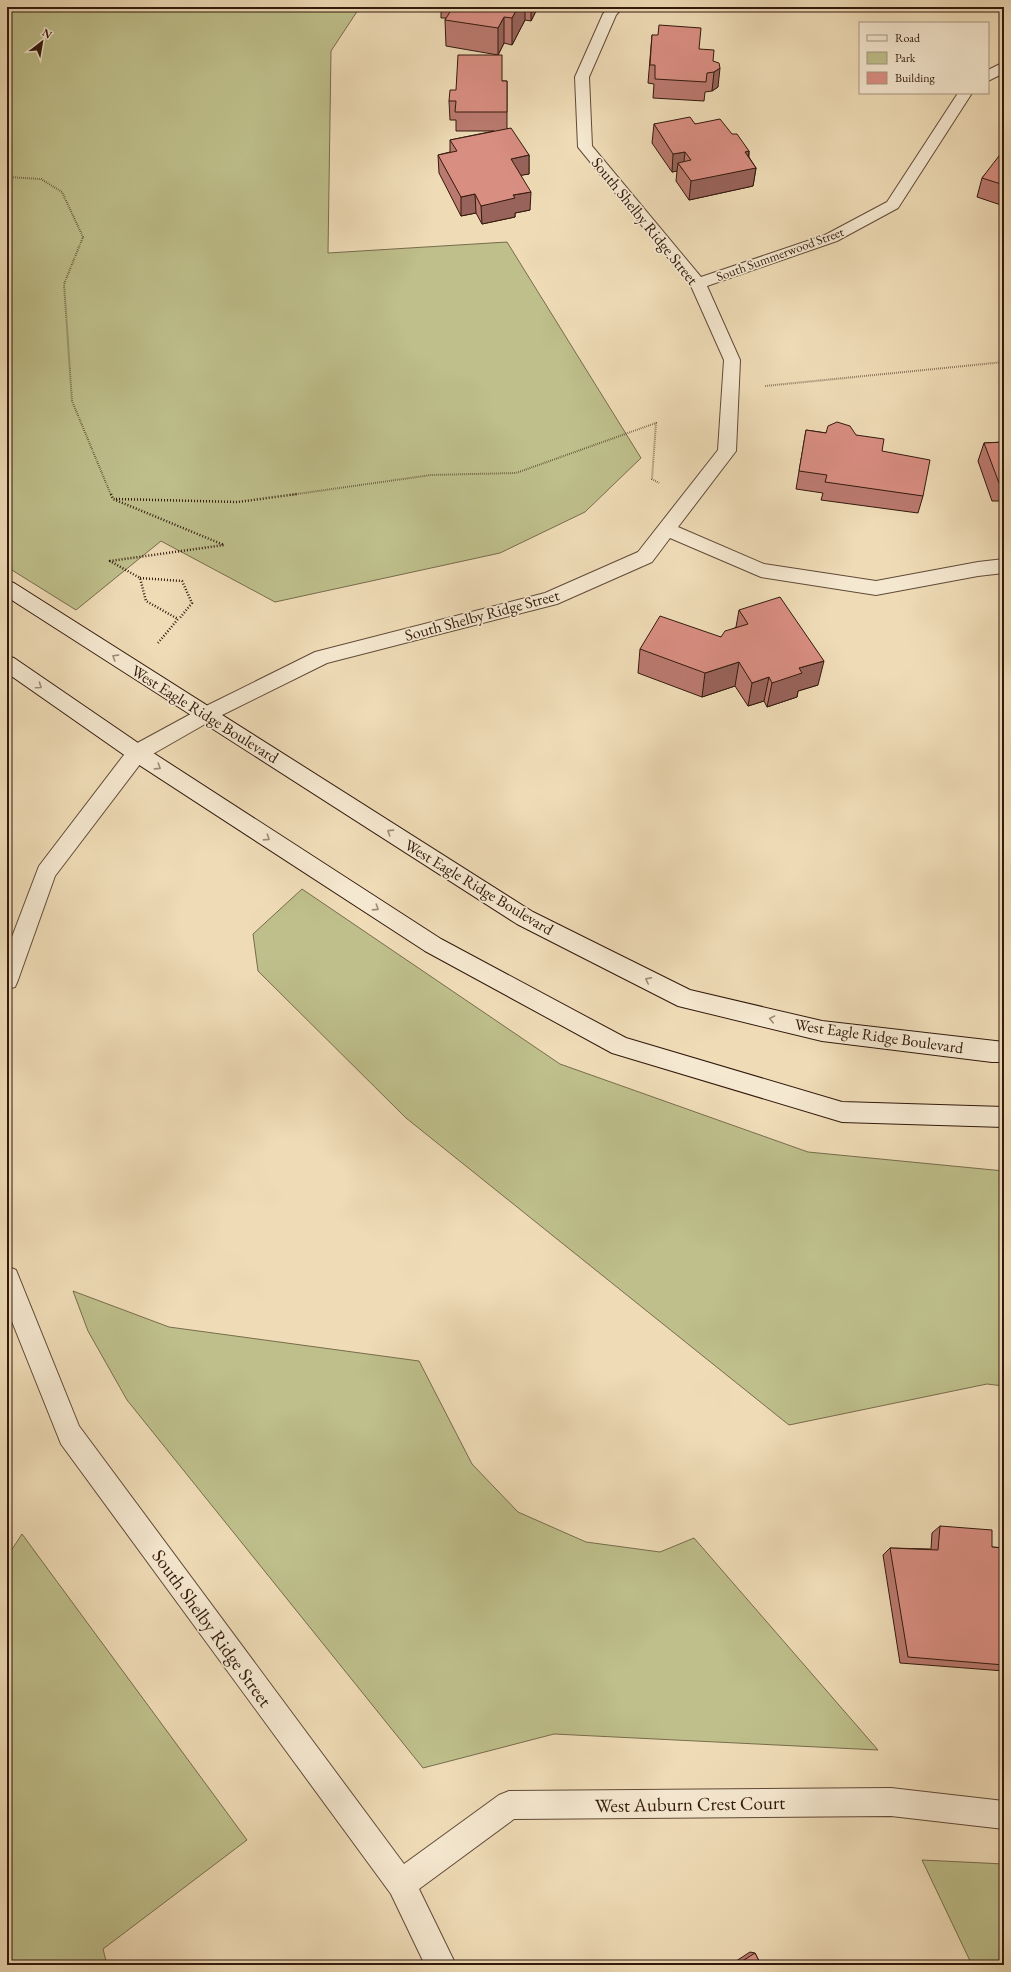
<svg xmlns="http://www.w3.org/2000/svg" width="1011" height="1972" viewBox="0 0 1011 1972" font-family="'EB Garamond',serif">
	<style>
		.green { fill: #bebf8b; stroke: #786c4c }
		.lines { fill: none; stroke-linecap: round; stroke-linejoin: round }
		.street-casing { stroke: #614a37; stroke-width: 2 }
		.secondary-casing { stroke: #32190c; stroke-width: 2 }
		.path-far1 { stroke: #32190c; stroke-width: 2; stroke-dasharray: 0.5 1.5; stroke-linecap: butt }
		.path { stroke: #32190c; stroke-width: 2.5; stroke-dasharray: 1 2; stroke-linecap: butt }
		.street { fill: #f5e8d0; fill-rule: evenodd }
		.secondary { fill: #f5e8d0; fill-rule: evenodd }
		.wall { fill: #bb7a70; stroke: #32190c }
		.shaded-wall { fill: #98635b; stroke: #32190c }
		.building { fill: #d98e82; stroke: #32190c }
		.oneway { stroke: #9d8b78 }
		.labels { text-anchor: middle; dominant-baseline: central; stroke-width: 3.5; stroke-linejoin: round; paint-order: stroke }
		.far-street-label { font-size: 13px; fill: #32190c; stroke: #f5e8d0 }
		.street-label { font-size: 16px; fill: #32190c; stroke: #f5e8d0 }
		.near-street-label { font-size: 19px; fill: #32190c; stroke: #f5e8d0 }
	</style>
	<rect width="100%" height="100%" fill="#efdcb7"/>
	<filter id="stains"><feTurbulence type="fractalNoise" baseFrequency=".005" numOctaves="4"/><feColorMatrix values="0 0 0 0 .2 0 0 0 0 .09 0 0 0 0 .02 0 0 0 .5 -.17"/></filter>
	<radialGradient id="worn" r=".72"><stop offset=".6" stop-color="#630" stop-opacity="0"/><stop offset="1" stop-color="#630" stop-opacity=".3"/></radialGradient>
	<g class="green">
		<path d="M7 7H360L331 51 328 253 507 242 641 458 585 512 500 553 275 602 161 541 76 610 7 567Z"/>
		<path d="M302 889 560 1064 808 1152 1004 1171V1386L987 1384 789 1425 406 1118 258 971 253 934Z"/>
		<path d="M73 1291 169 1327 419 1361 472 1464 518 1512 586 1542 660 1552 694 1538 878 1750 554 1734 423 1768 127 1400 88 1331Z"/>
		<path d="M22 1534 247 1840 103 1949 107 1965H7V1557Z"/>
		<path d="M922 1860 1004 1864V1965H972Z"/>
	</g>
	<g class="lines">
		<g class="street-casing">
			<g id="street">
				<path d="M609 7H623L616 15 589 77 592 146 701 277 825 235 887 202 958 93H972L898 208 837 241 707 286 740 360 736 451 678 527 764 564 876 581 978 562 1004 559V573L978 576 876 595 761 577 670 538 652 562 557 604 327 663 214 719 144 759 55 876 18 980 15 987 7 989V950L39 866 130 747 200 709 315 652 545 593 638 552 718 450 724 360 691 286 578 147 575 77 603 14Z"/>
				<path d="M1004 62V73L988 81V70Z"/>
				<path d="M7 1266 16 1270 79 1426 404 1864 499 1795 509 1791 891 1788 1004 1801V1829L891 1816 514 1819 419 1889 456 1965H425L391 1894 61 1444 7 1309Z"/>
			</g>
		</g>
		<g class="secondary-casing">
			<g id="secondary">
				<path d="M7 581 14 583 533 912 690 990 822 1021 1004 1042V1062H992L822 1041 678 1006 517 924 7 597Z"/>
				<path d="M7 656 14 658 144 747 441 939 626 1038 842 1102 1004 1107V1127L842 1122 612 1053 425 951 130 759 7 673Z"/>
			</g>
		</g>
		<g class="path-far1">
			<path d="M7 177 41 179 62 192 83 237 64 284 72 401 111 495"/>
			<path d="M765 386 1004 362"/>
			<path d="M290 495 431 475 516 473 656 423 652 479 659 483"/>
		</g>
		<g class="path">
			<path d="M111 494 113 499 224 545 110 561 140 578 146 601 178 619 158 643"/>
			<path d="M116 499 238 502 297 494"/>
			<path d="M140 578 182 581 192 603 179 619"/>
		</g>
		<use href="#street" class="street"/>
		<use href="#secondary" class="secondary"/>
	</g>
	<g class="wall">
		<path d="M441 7H538L531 21 525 20 512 45 504 43 498 55 446 46 445 20 446 18H441Z"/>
		<path d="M652 35 699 49 713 61 718 87 712 91 705 92 704 101 653 98 654 84 648 83Z"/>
		<path d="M502 81H507V128L529 155V174L521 175 530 210 515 213V217L482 224 476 213 461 216 439 173 438 155 450 152V140L494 131H456V120H450L449 101 456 90Z"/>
		<path d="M654 124H695L732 134 749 151V157L756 168 753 186 689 200 676 181 677 171 672 172 652 143Z"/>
		<path d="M1004 153V206L977 197 982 178Z"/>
		<path d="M806 430 826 433 856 435 882 451 923 496 918 513 821 500 823 493 796 489Z"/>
		<path d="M1004 442V501H992L978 461 984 443Z"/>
		<path d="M739 610 818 685 798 691 797 697 767 707 764 701 748 706 735 686 702 697 638 673 640 649 721 637 736 627Z"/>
		<path d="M940 1526 992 1547 1004 1548V1671L900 1663 883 1555 890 1548 931 1549 932 1533Z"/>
		<path d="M750 1952 755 1953 761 1965H730Z"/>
		<path d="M816 1961H823L832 1965H810Z"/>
	</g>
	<g class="shaded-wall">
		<path d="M518 7H525V20L512 45V18Z"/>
		<path d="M531 7H538L531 21Z"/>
		<path d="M504 17V43L498 55V28Z"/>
		<path d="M720 68 718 87 712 91 714 72Z"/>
		<path d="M749 151 747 169 756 168 753 186 689 200 691 181 745 152Z"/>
		<path d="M685 152 683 170 678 163 677 171 672 172 673 154Z"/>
		<path d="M529 155V174L511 177V159Z"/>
		<path d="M531 192 530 210 515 213V217L482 224 481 206 513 195Z"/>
		<path d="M475 194 476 213 461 216V197Z"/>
		<path d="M824 661 818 685 798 691 797 697 767 707 772 683 799 668Z"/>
		<path d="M739 662 735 686 702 697 705 673Z"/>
		<path d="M769 677 764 701 748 706 752 683Z"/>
	</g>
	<g class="building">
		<path d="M453 7H518L512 18 504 17 498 28 445 20Z"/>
		<path d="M659 25 701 28 699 49 714 50 713 61 719 63 720 68 714 72 707 73 706 82 655 79V65H650L652 35H658Z"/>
		<path d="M458 55H502V81H507V112H455L456 101H449L450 90H456Z"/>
		<path d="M690 117 695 124 720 119 732 134H737L749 151 745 152 756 168 691 181 678 163 691 160 685 152 673 154 654 124Z"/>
		<path d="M511 128 529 155 511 159 531 192 513 195 515 198 481 206 475 194 461 197 438 155 457 151 450 140Z"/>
		<path d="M1002 152 1004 153V185L982 178Z"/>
		<path d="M837 422 850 426 856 435 884 439 882 451 930 460 923 496 825 482 827 475 799 471 806 430 826 433 828 426Z"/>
		<path d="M1004 442V483H999L984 443Z"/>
		<path d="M780 597 824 661 799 668 802 673 772 683 769 677 752 683 739 662 705 673 640 649 660 616 721 637 725 631 748 624 739 610Z"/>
		<path d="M940 1526 992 1530V1547L1004 1548V1665L908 1657 890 1548 938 1550Z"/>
		<path d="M755 1953 761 1965H736Z"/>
		<path d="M823 1961 832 1965H817Z"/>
	</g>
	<defs><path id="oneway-chevron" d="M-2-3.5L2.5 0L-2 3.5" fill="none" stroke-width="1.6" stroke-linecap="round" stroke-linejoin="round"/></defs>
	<g class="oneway">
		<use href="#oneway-chevron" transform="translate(115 657) rotate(-148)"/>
		<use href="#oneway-chevron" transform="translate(39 686) rotate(35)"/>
		<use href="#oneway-chevron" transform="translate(158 767) rotate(33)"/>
		<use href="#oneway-chevron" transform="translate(390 832) rotate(-147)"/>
		<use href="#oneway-chevron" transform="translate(267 838) rotate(33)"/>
		<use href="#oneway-chevron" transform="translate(376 908) rotate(33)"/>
		<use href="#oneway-chevron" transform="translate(648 980) rotate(-153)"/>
		<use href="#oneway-chevron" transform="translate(772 1019) rotate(-167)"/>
	</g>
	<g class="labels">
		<g class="far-street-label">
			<text transform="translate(780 254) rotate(-20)">South Summerwood Street</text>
		</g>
		<g class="street-label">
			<text transform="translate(645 221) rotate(51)">South Shelby Ridge Street</text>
			<text transform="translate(482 615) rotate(-15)">South Shelby Ridge Street</text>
			<text transform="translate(205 714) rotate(32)">West Eagle Ridge Boulevard</text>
			<text transform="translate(479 887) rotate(31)">West Eagle Ridge Boulevard</text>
			<text transform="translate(879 1036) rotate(8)">West Eagle Ridge Boulevard</text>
		</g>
		<g class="near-street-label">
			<text transform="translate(212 1628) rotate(54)">South Shelby Ridge Street</text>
			<text transform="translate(690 1804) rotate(-1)">West Auburn Crest Court</text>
		</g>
	</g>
	<rect width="1011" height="1972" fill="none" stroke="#efdcb7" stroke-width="24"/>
	<rect x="8" y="8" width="995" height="1956" fill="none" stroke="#32190c" stroke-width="2"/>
	<rect x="12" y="12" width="987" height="1948" fill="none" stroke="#32190c"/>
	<rect x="859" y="22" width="130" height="72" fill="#f5e8d0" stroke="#a79582"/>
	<rect x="867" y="35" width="20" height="6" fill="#f5e8d0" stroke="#a79582"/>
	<text x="895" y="42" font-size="12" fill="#32190c">Road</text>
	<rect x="867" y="52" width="20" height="12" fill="#bebf8b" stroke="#a79582"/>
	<text x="895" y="62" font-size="12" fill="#32190c">Park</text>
	<rect x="867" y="72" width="20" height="12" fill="#d98e82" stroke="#a79582"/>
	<text x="895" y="82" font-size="12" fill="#32190c">Building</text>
	<g transform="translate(42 42) rotate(31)" stroke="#f5e8d0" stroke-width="3" paint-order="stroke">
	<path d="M0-3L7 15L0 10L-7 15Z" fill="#32190c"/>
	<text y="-6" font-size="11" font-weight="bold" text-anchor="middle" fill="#32190c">N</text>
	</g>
	<rect width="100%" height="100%" filter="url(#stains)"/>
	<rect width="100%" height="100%" fill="url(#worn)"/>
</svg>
